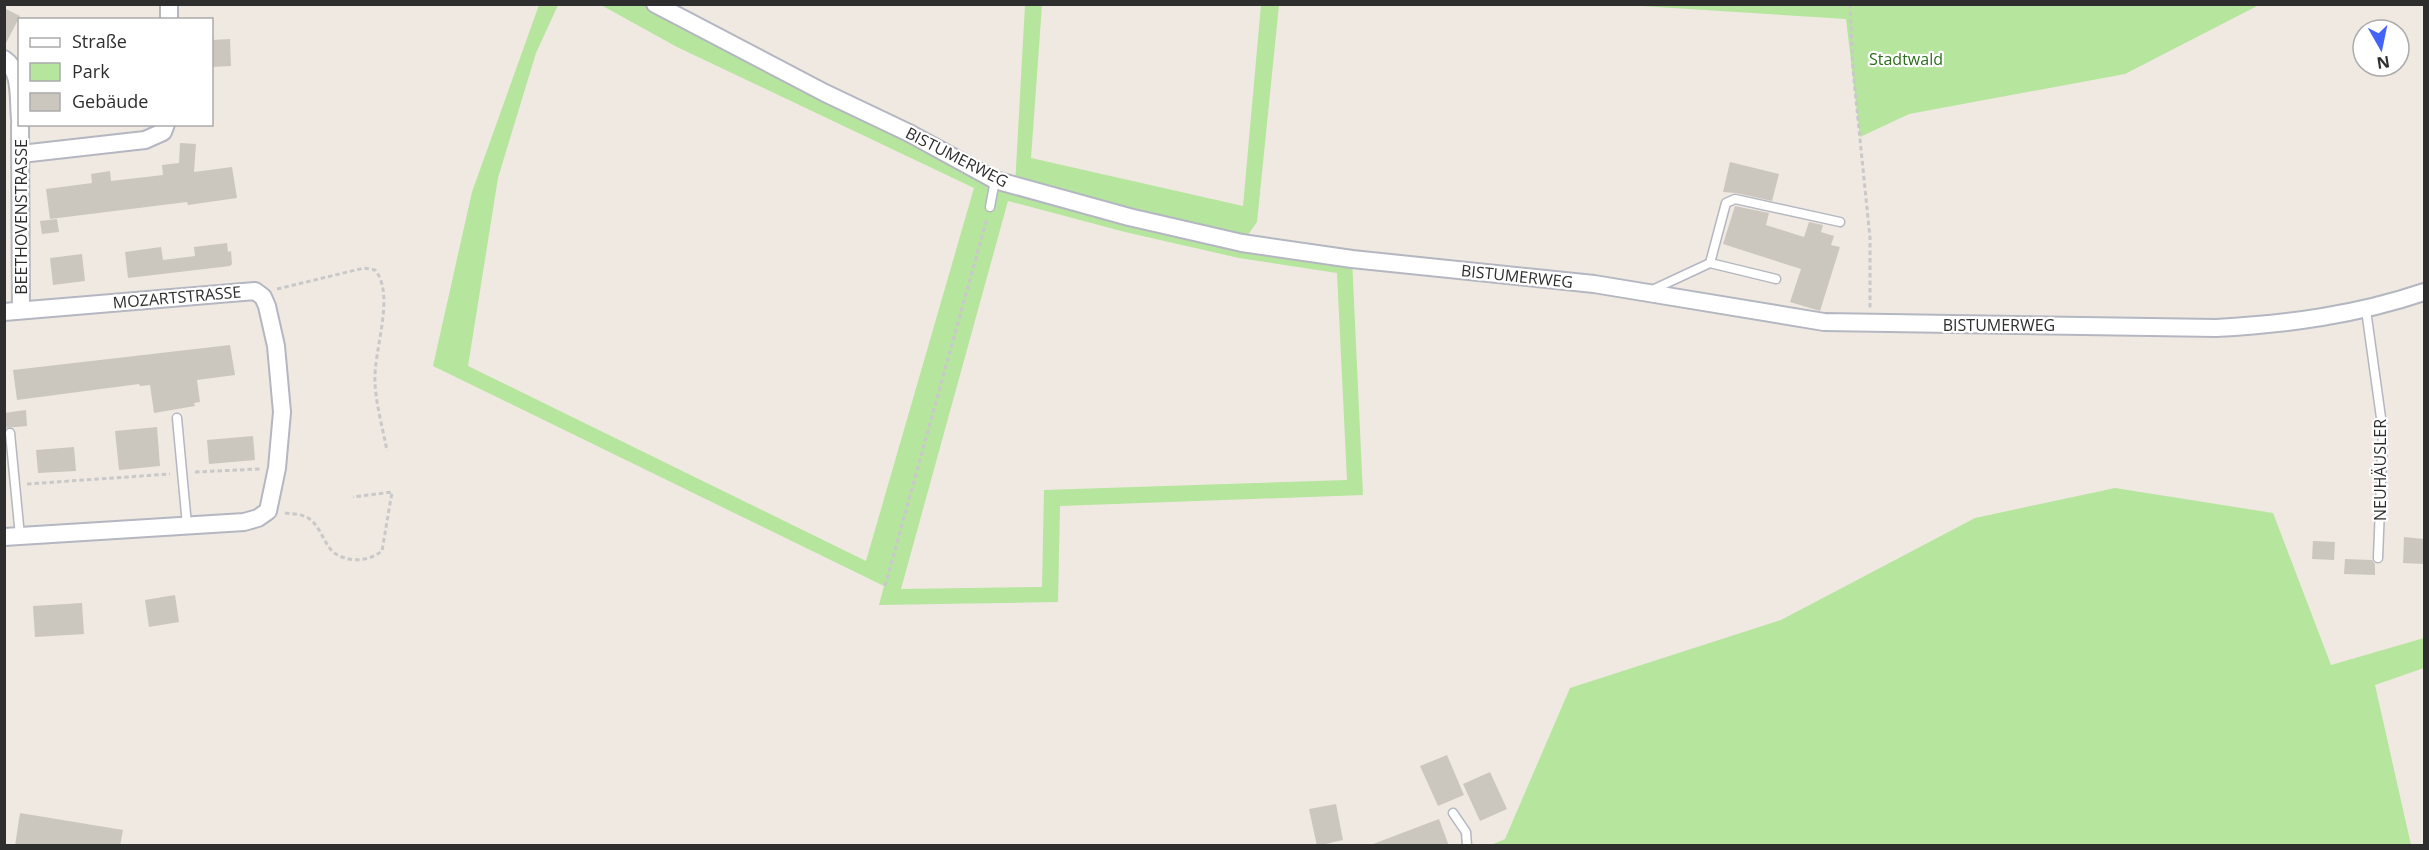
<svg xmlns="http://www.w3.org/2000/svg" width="2429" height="850" viewBox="0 0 2429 850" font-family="'Open Sans',sans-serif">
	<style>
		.green { fill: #b6e59e; fill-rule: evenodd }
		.building { fill: #cbc7bf }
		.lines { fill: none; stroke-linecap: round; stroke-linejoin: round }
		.lane-casing { stroke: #b4b7c1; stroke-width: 11 }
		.street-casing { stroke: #b4b7c1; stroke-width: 20 }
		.path { stroke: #c9c9c9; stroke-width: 3; stroke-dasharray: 4.5 3; stroke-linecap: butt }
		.lane { stroke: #fff; stroke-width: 8 }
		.street { stroke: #fff; stroke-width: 16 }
		.labels { text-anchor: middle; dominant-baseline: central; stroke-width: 4.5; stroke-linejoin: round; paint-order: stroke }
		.park-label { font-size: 16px; fill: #2c6e1b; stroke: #fff }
		.street-label { font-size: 16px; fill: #2e2e2e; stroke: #fff }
	</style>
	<rect width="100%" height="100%" fill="#efe9e1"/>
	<g class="green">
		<path d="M539 5H558L536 53 498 178 468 366 866 561 974 188 677 47 601 5H655L1015 186 1025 5H1042L1031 158 1243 206 1261 5H1279L1257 222 1242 243 1352 259 1363 495 1060 506 1058 602 879 605 884 586 433 366 472 192ZM1008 201 1125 232 1239 258 1337 273 1347 480 1044 490 1042 587 901 589Z"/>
		<path d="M1625 5 1626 4 2259 5 2125 74 1909 114 1860 137 1846 19Z"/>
		<path d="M2115 488 2273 513 2331 665 2424 638V668L2375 685 2411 845H1491L1505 839 1570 688 1781 620 1975 518Z"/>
	</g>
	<g class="building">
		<path d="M4 8 20 16 4 47Z"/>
		<path d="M230 39 231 66 212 67V40Z"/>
		<path d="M180 143 196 144 194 172 232 167 237 198 188 205 187 202 50 219 46 189 92 183 91 174 110 171 111 181 163 175 162 165 179 163Z"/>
		<path d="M1730 162 1779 174 1772 201 1736 193 1723 192Z"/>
		<path d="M1735 206 1769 213 1766 225 1804 237 1809 222 1823 225 1821 232 1834 236 1831 245 1840 247 1820 311 1790 302 1801 269 1723 244Z"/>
		<path d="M57 219 59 232 42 234 40 221Z"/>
		<path d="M227 243 228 252 231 251 232 264 230 266 128 278 125 252 161 247 163 260 195 256 194 247Z"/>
		<path d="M82 254 85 281 53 285 50 258Z"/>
		<path d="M230 345 235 375 197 380 200 402 194 403 195 406 154 413 150 385 140 386 139 384 17 400 13 370Z"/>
		<path d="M26 410 27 426 4 428V413Z"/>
		<path d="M157 427 160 466 119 470 115 431Z"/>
		<path d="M253 436 255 460 209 464 207 440Z"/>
		<path d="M74 447 76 471 38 473 36 450Z"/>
		<path d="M2404 537 2424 539V564L2403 563Z"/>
		<path d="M2313 541 2335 542 2334 560 2312 559Z"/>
		<path d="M2345 559 2372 560 2375 564V575L2344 574Z"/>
		<path d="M175 595 179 622 149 627 145 600Z"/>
		<path d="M82 603 84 634 35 637 33 606Z"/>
		<path d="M1447 755 1464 795 1438 806 1420 766Z"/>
		<path d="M1490 772 1507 809 1480 821 1463 784Z"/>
		<path d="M1336 804 1343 840 1317 846 1309 809Z"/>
		<path d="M20 813 123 830 120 846H15Z"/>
		<path d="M1439 819 1449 846H1373V844Z"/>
	</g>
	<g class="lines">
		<g class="lane-casing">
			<g id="lane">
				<path d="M990 207 995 180"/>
				<path d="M1710 263 1726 203 1735 199 1840 222"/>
				<path d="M1650 291 1710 263 1776 279"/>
				<path d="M2366 310 2383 432 2378 558"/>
				<path d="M177 418 187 525"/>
				<path d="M10 433 20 536"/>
				<path d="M1453 813 1466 832 1467 846"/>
			</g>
		</g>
		<g class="street-casing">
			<g id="street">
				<path d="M655 4 825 93 909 133 995 180 1129 217 1242 243 1352 259 1594 284 1824 322 2216 328C2288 324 2356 315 2424 292"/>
				<path d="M169 20V4"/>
				<path d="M4 59C22 71 18 100 20 119"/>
				<path d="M20 124 21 310"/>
				<path d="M21 154 145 140 163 132 166 124"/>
				<path d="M4 312 255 291 263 297 267 306 276 346 282 412 277 468 268 511 258 518 244 522 4 537"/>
			</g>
		</g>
		<g class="path">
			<path d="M1850 4 1853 70 1870 238V308"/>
			<path d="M277 289 364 268 375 270C396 295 373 351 375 383 376 405 383 429 387 451"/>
			<path d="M195 472 260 469"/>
			<path d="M27 484 170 474"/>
			<path d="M285 513C294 514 304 514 311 520 321 529 324 543 333 552 348 563 368 562 382 551L392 492 353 497"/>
			<path d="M885 586 987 218"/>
		</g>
		<use href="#lane" class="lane"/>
		<use href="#street" class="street"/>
	</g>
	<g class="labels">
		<g class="park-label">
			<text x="1906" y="59">Stadtwald</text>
		</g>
		<g class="street-label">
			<text transform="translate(957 157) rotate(27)">BISTUMERWEG</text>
			<text transform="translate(21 217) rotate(-90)">BEETHOVENSTRASSE</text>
			<text transform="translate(1517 276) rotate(6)">BISTUMERWEG</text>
			<text transform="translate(177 297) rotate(-5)">MOZARTSTRASSE</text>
			<text x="1999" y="325">BISTUMERWEG</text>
			<text transform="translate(2380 470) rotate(-90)">NEUHÄUSLER</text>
		</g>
	</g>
	<rect width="2429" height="850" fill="none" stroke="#2e2e2e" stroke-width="12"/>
	<rect x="18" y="18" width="195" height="108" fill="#ffffff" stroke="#ababab" stroke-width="1.5"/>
	<rect x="30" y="38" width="30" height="9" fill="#ffffff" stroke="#ababab" stroke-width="1.5"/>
	<text x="72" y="48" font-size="18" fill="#2e2e2e">Straße</text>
	<rect x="30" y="63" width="30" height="18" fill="#b6e59e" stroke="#ababab" stroke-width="1.5"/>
	<text x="72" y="78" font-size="18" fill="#2e2e2e">Park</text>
	<rect x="30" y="93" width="30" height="18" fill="#cbc7bf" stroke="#ababab" stroke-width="1.5"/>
	<text x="72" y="108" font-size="18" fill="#2e2e2e">Gebäude</text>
	<g transform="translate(2381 48) rotate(171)"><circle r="28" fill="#ffffff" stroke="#ababab" stroke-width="1.5"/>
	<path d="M0-4.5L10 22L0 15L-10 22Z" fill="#4264fb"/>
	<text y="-9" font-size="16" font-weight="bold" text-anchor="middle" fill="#2e2e2e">N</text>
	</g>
</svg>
